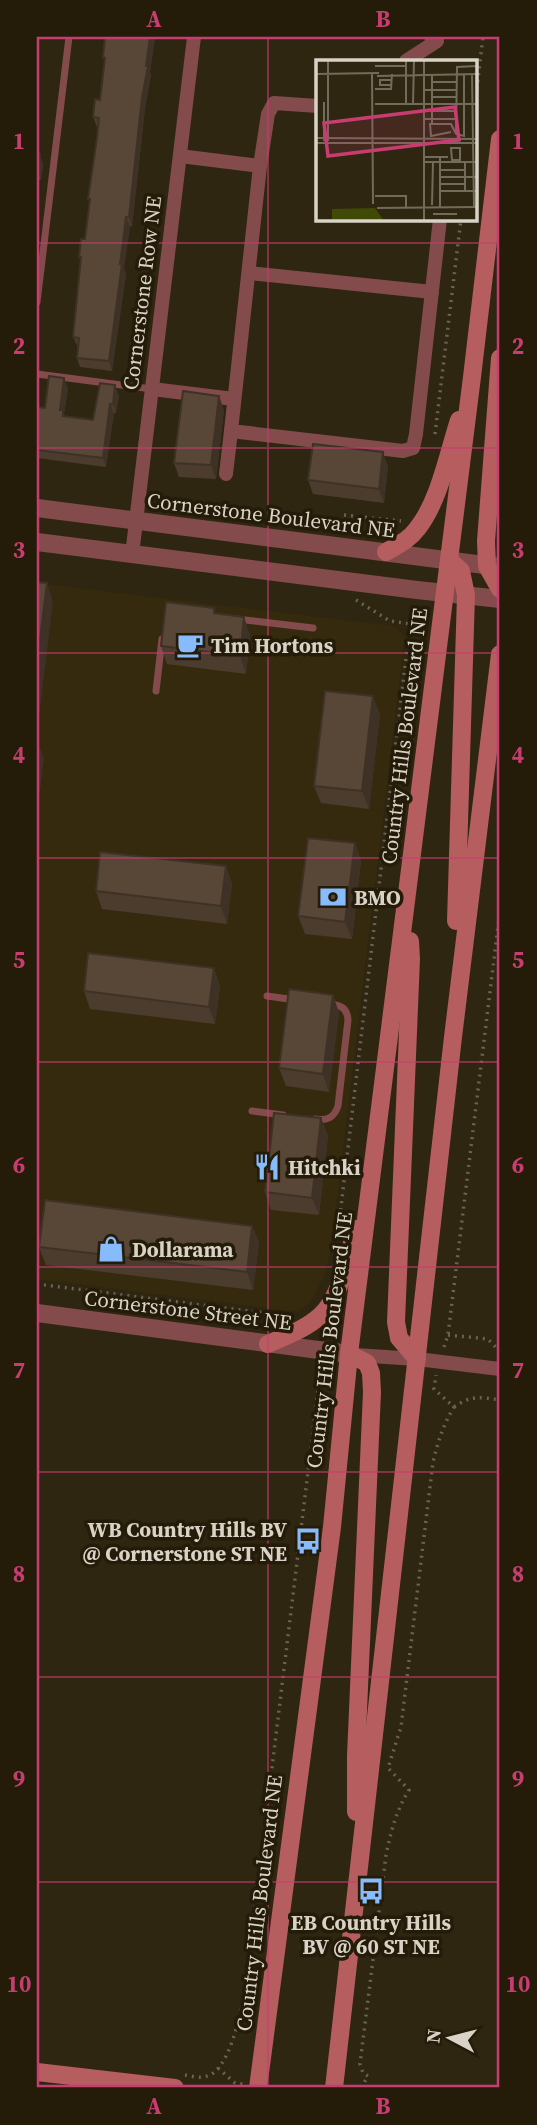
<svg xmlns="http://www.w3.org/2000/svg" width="537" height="2125" viewBox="0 0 537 2125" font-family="'Source Serif 4',serif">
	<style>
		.built { fill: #352a0e }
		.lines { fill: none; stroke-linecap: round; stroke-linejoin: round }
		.path { stroke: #6a6351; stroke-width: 3.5; stroke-dasharray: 2 5; stroke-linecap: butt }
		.service { stroke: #834b4b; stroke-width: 7 }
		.minor { stroke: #834b4b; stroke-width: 14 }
		.tertiary { stroke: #834b4b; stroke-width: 18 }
		.secondary { stroke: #b55d5f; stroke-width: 18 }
		.wall { fill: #4c3c2e }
		.shaded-wall { fill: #3e3126 }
		.building { fill: #584636; stroke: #3e3126; stroke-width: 2 }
		.grid { fill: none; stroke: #c73d71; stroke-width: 2; stroke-opacity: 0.55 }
		.labels { text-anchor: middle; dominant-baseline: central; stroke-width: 7; stroke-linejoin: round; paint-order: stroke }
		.street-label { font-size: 21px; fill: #d9d3c7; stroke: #241c08 }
		.poi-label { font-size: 21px; font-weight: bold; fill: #d9d3c7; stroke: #241c08; text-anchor: start }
		.inset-road { fill: none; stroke: #726b5a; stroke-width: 2 }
		.view { fill: #c73d71; fill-opacity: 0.15; stroke: #c73d71; stroke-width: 3.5 }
		.inset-edge { fill: none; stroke: #d9d3c7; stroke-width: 3.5 }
		.neatline { fill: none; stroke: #c73d71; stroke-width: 2.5 }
		.grid-label { font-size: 23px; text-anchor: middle; font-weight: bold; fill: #c73d71 }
	</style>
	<rect width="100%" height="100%" fill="#2e2611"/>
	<path class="built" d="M37 583 394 626 405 636 331 1250 324 1276 314 1296 309 1303 298 1312 37 1279Z"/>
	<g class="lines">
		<g class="path">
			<path d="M476 96 483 37"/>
			<path d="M435 434 461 219"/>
			<path d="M344 515 401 521"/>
			<path d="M356 600 390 621 410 624"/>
			<path d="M339 1224 410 624 414 606"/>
			<path d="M37 1284 288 1316"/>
			<path d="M448 1335 488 1339 500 1352"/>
			<path d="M444 1347 448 1335 500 910"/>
			<path d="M454 1407C472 1395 479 1397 500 1400"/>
			<path d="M218 2068 235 2083 243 2084"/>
			<path d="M185 2075C192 2076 200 2079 207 2076 229 2070 239 2018 244 1998L320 1373 324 1368"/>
			<path d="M361 2088 368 2076 363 2073 360 2064 386 1855C391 1831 396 1811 409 1790L388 1768 401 1727 433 1462C438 1442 443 1425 454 1407L434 1389 436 1375"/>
		</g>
		<g class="service">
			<path d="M37 302 69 37"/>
			<path d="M37 374 152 389"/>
			<path d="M237 619 313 628"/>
			<path d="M156 691 162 639"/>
			<path d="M267 996 296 1000"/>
			<path d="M252 1111 283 1115"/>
			<path d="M315 1119C327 1121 334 1118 338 1106L348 1020C347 1007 340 1005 329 1004"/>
		</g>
		<g class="minor">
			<path d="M406 61 437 41 431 37"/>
			<path d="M318 106 274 103 268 114 260 166 231 431 403 451 413 448 416 434 440 219"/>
			<path d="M180 156 260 166"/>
			<path d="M249 273 432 292"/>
			<path d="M152 389 234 399"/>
			<path d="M226 474 231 431"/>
			<path d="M132 555 194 37"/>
			<path d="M355 1355 417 1359 500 1369"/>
		</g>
		<g class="tertiary">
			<path d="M37 508 500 567"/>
			<path d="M37 542 417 590 500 599"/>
			<path d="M37 1313 349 1354"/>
		</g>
		<g class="secondary">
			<path d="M500 358 486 541 487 566 500 589"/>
			<path d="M386 552C398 545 409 540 417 529 439 502 448 454 459 420"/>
			<path d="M449 560 461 571 466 595 456 921"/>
			<path d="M410 941 411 959 396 1322 399 1338 417 1359"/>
			<path d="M268 1344C286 1336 306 1329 321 1315 341 1297 348 1255 356 1229"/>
			<path d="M349 1354 367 1363 371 1373 372 1392 356 1756V1812"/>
			<path d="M37 2072 175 2088"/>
			<path d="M258 2088 332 1527 349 1354 472 377 500 139"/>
			<path d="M334 2088 453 1037 500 654"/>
		</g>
	</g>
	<g class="wall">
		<path d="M105 37H155L150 72 151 75 145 108 132 227 130 226 126 252 124 269 126 274 112 371 80 367 77 358 78 347 73 337 81 262 79 257 85 239 90 202 88 199 97 138 98 127H97L93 117 100 100 105 63 103 57Z"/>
		<path d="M37 154 43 164 41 180H37Z"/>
		<path d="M68 388 64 414 65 416 93 420 119 395 116 413H114L106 467 37 458V407L45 408Z"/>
		<path d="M224 410 216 479 179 477 174 463Z"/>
		<path d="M388 466 384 503 313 494 308 480Z"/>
		<path d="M216 613 250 635 246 674 167 664 161 646Z"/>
		<path d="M380 714 369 809 321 803 314 786Z"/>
		<path d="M355 843 361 861 352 939 305 934 298 916Z"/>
		<path d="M226 866 232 884 227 924 102 909 96 891Z"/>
		<path d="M214 968 220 986 215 1024 90 1009 84 991Z"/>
		<path d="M333 995 339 1013 329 1092 286 1086 279 1068Z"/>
		<path d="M321 1118 328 1136 319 1215 271 1210 265 1192Z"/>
		<path d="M252 1226 259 1243 253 1290 46 1265 39 1247Z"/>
	</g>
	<g class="shaded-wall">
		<path d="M150 37H155L150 72 151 75 145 108 132 227 129 217 142 98Z"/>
		<path d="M40 154 43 164 41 180 37 171Z"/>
		<path d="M126 217 130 226 124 269 126 274 112 371 109 361Z"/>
		<path d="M64 378 68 388 64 414 67 420 66 425 60 410Z"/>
		<path d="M115 385 119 395 116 413 113 404Z"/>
		<path d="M219 396 224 410 216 479 211 465Z"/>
		<path d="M110 404 114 413 106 467 103 458Z"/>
		<path d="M383 452 388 466 384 503 379 489Z"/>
		<path d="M47 583 53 601 37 734V663Z"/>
		<path d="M244 617 250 635 246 674 240 656Z"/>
		<path d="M373 696 380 714 369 809 362 791Z"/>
		<path d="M37 740 44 758 37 815Z"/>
		<path d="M355 843 361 861 352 939 345 922Z"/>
		<path d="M226 866 232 884 227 924 221 906Z"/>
		<path d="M214 968 220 986 215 1024 209 1007Z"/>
		<path d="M333 995 339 1013 329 1092 323 1074Z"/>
		<path d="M321 1118 328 1136 319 1215 312 1198Z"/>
		<path d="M252 1226 259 1243 253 1290 247 1272Z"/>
	</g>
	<g class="building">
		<path d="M105 37H150L146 66H148L142 98 129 217H126L123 242 120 264H122L109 361 77 358 79 338 73 337 81 257H79L81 239H85L90 199H88L97 138 99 118 93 117 95 99 100 100 105 58 103 57Z"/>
		<path d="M37 154H40L37 171Z"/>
		<path d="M49 376 64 378 60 410H63V416L93 420 100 383 115 385 113 404H110L103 458 37 450V407L45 408Z"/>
		<path d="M183 391 219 396 211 465 174 463Z"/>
		<path d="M313 444 383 452 379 489 308 480Z"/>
		<path d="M37 582 47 583 37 663Z"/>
		<path d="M166 602 214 608V613L244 617 240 656 161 646Z"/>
		<path d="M325 691 373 696 362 791 314 786Z"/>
		<path d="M308 838 355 843 345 922 298 916Z"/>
		<path d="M100 852 226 866 221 906 96 891Z"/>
		<path d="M88 953 214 968 209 1007 84 991Z"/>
		<path d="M289 989 333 995 323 1074 279 1068Z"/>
		<path d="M274 1113 321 1118 312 1198 265 1192Z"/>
		<path d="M45 1200 252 1226 247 1272 39 1247Z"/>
	</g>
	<path class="grid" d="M268 37V2088M37 243H500M37 448H500M37 653H500M37 858H500M37 1062H500M37 1267H500M37 1472H500M37 1677H500M37 1882H500"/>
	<defs>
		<g id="cafe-bare" transform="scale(2.1)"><path d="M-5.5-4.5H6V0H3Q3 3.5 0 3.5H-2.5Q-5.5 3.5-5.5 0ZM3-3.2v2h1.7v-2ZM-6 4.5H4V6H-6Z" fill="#87bbfb" stroke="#241c08" stroke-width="2.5" paint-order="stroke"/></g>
		<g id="bank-bare" transform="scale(2.1)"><path d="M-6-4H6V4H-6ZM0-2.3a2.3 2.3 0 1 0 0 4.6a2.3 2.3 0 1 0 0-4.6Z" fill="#87bbfb" stroke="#241c08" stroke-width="2.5" paint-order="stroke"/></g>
		<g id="restaurant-bare" transform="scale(2.1)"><path d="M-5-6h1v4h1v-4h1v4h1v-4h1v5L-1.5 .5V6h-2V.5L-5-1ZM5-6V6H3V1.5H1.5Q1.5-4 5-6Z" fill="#87bbfb" stroke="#241c08" stroke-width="2.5" paint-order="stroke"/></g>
		<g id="shop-bare" transform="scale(2.1)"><path d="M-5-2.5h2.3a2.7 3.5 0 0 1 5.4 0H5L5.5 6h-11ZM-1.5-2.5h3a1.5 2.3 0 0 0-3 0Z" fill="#87bbfb" stroke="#241c08" stroke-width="2.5" paint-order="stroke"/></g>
		<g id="bus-bare" transform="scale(2.1)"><path d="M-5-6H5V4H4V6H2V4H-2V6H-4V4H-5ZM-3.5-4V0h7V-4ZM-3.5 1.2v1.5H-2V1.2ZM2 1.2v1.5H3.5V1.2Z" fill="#87bbfb" stroke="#241c08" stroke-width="2.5" paint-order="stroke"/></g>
	</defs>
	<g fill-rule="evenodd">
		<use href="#cafe-bare" x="190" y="645"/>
		<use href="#bank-bare" x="333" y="897"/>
		<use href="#restaurant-bare" x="267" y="1167"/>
		<use href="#shop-bare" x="111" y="1249"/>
		<use href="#bus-bare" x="308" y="1541"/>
		<use href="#bus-bare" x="371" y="1891"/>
	</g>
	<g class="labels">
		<g class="street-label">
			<text transform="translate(142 293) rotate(-83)">Cornerstone Row NE</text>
			<text transform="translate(271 515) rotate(7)">Cornerstone Boulevard NE</text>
			<text transform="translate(404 736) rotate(-83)">Country Hills Boulevard NE</text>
			<text transform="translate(188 1310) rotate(7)">Cornerstone Street NE</text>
			<text transform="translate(329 1340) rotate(-83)">Country Hills Boulevard NE</text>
			<text transform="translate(259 1903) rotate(-83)">Country Hills Boulevard NE</text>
		</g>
		<g class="poi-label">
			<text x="211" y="645">Tim Hortons</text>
			<text x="354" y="897">BMO</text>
			<text x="288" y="1167">Hitchki</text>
			<text x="132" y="1249">Dollarama</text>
			<text x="287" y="1529" text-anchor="end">WB Country Hills BV<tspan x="287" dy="24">@ Cornerstone ST NE</tspan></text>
			<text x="371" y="1922" text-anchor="middle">EB Country Hills<tspan x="371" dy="24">BV @ 60 ST NE</tspan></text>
		</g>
	</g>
	<g transform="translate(316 60)">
		<rect width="161" height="161" fill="#2e2611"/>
		<path d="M59 148 68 161H16V149Z" fill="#404a06"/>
		<path class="inset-road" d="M12 0V81M59 6H90M56 13 57 144M0 14 63 13M156 14 158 147M61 16 161 14M76 20H64V25H76M116 22H141M59 29H75L76 14M108 30H141M116 37H141M8 42V81M90 43V0M59 44H161M97 44 98 0M116 51H141M108 59H141M116 64V14M135 72 115 76 114 64H135L140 74M140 74 141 7 161 6M140 74 148 76V14M0 78 161 79M0 83H161M108 97H132M108 102H161M144 102V88H135L136 100H144M149 102V131M124 110H149M124 117H161M124 124H149M124 131H161M59 136H90V147M116 145 117 102M124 147V97M61 148 161 147M117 154H141M108 161V0"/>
		<path class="view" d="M139 47 143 80 12 96 8 63Z"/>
		<rect width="161" height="161" class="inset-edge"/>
	</g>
	<rect width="537" height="2125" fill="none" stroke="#241c08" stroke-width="77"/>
	<g transform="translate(450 2038) rotate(277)" stroke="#241c08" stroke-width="5" paint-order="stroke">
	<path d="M0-5L12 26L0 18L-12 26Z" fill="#d9d3c7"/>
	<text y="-10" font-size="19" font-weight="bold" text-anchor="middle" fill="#d9d3c7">N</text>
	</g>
	<rect x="38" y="38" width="460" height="2048" class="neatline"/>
	<g class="grid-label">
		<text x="154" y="27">A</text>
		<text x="383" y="27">B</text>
		<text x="19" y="149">1</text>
		<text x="518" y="149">1</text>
		<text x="19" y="354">2</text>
		<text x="518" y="354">2</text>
		<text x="19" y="558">3</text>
		<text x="518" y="558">3</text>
		<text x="19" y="763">4</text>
		<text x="518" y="763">4</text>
		<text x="19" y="968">5</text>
		<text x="518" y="968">5</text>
		<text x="19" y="1173">6</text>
		<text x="518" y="1173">6</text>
		<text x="19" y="1378">7</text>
		<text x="518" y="1378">7</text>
		<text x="19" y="1582">8</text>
		<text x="518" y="1582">8</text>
		<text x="19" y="1787">9</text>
		<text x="518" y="1787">9</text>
		<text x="19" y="1992">10</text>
		<text x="518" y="1992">10</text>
		<text x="154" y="2114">A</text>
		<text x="383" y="2114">B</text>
	</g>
</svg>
